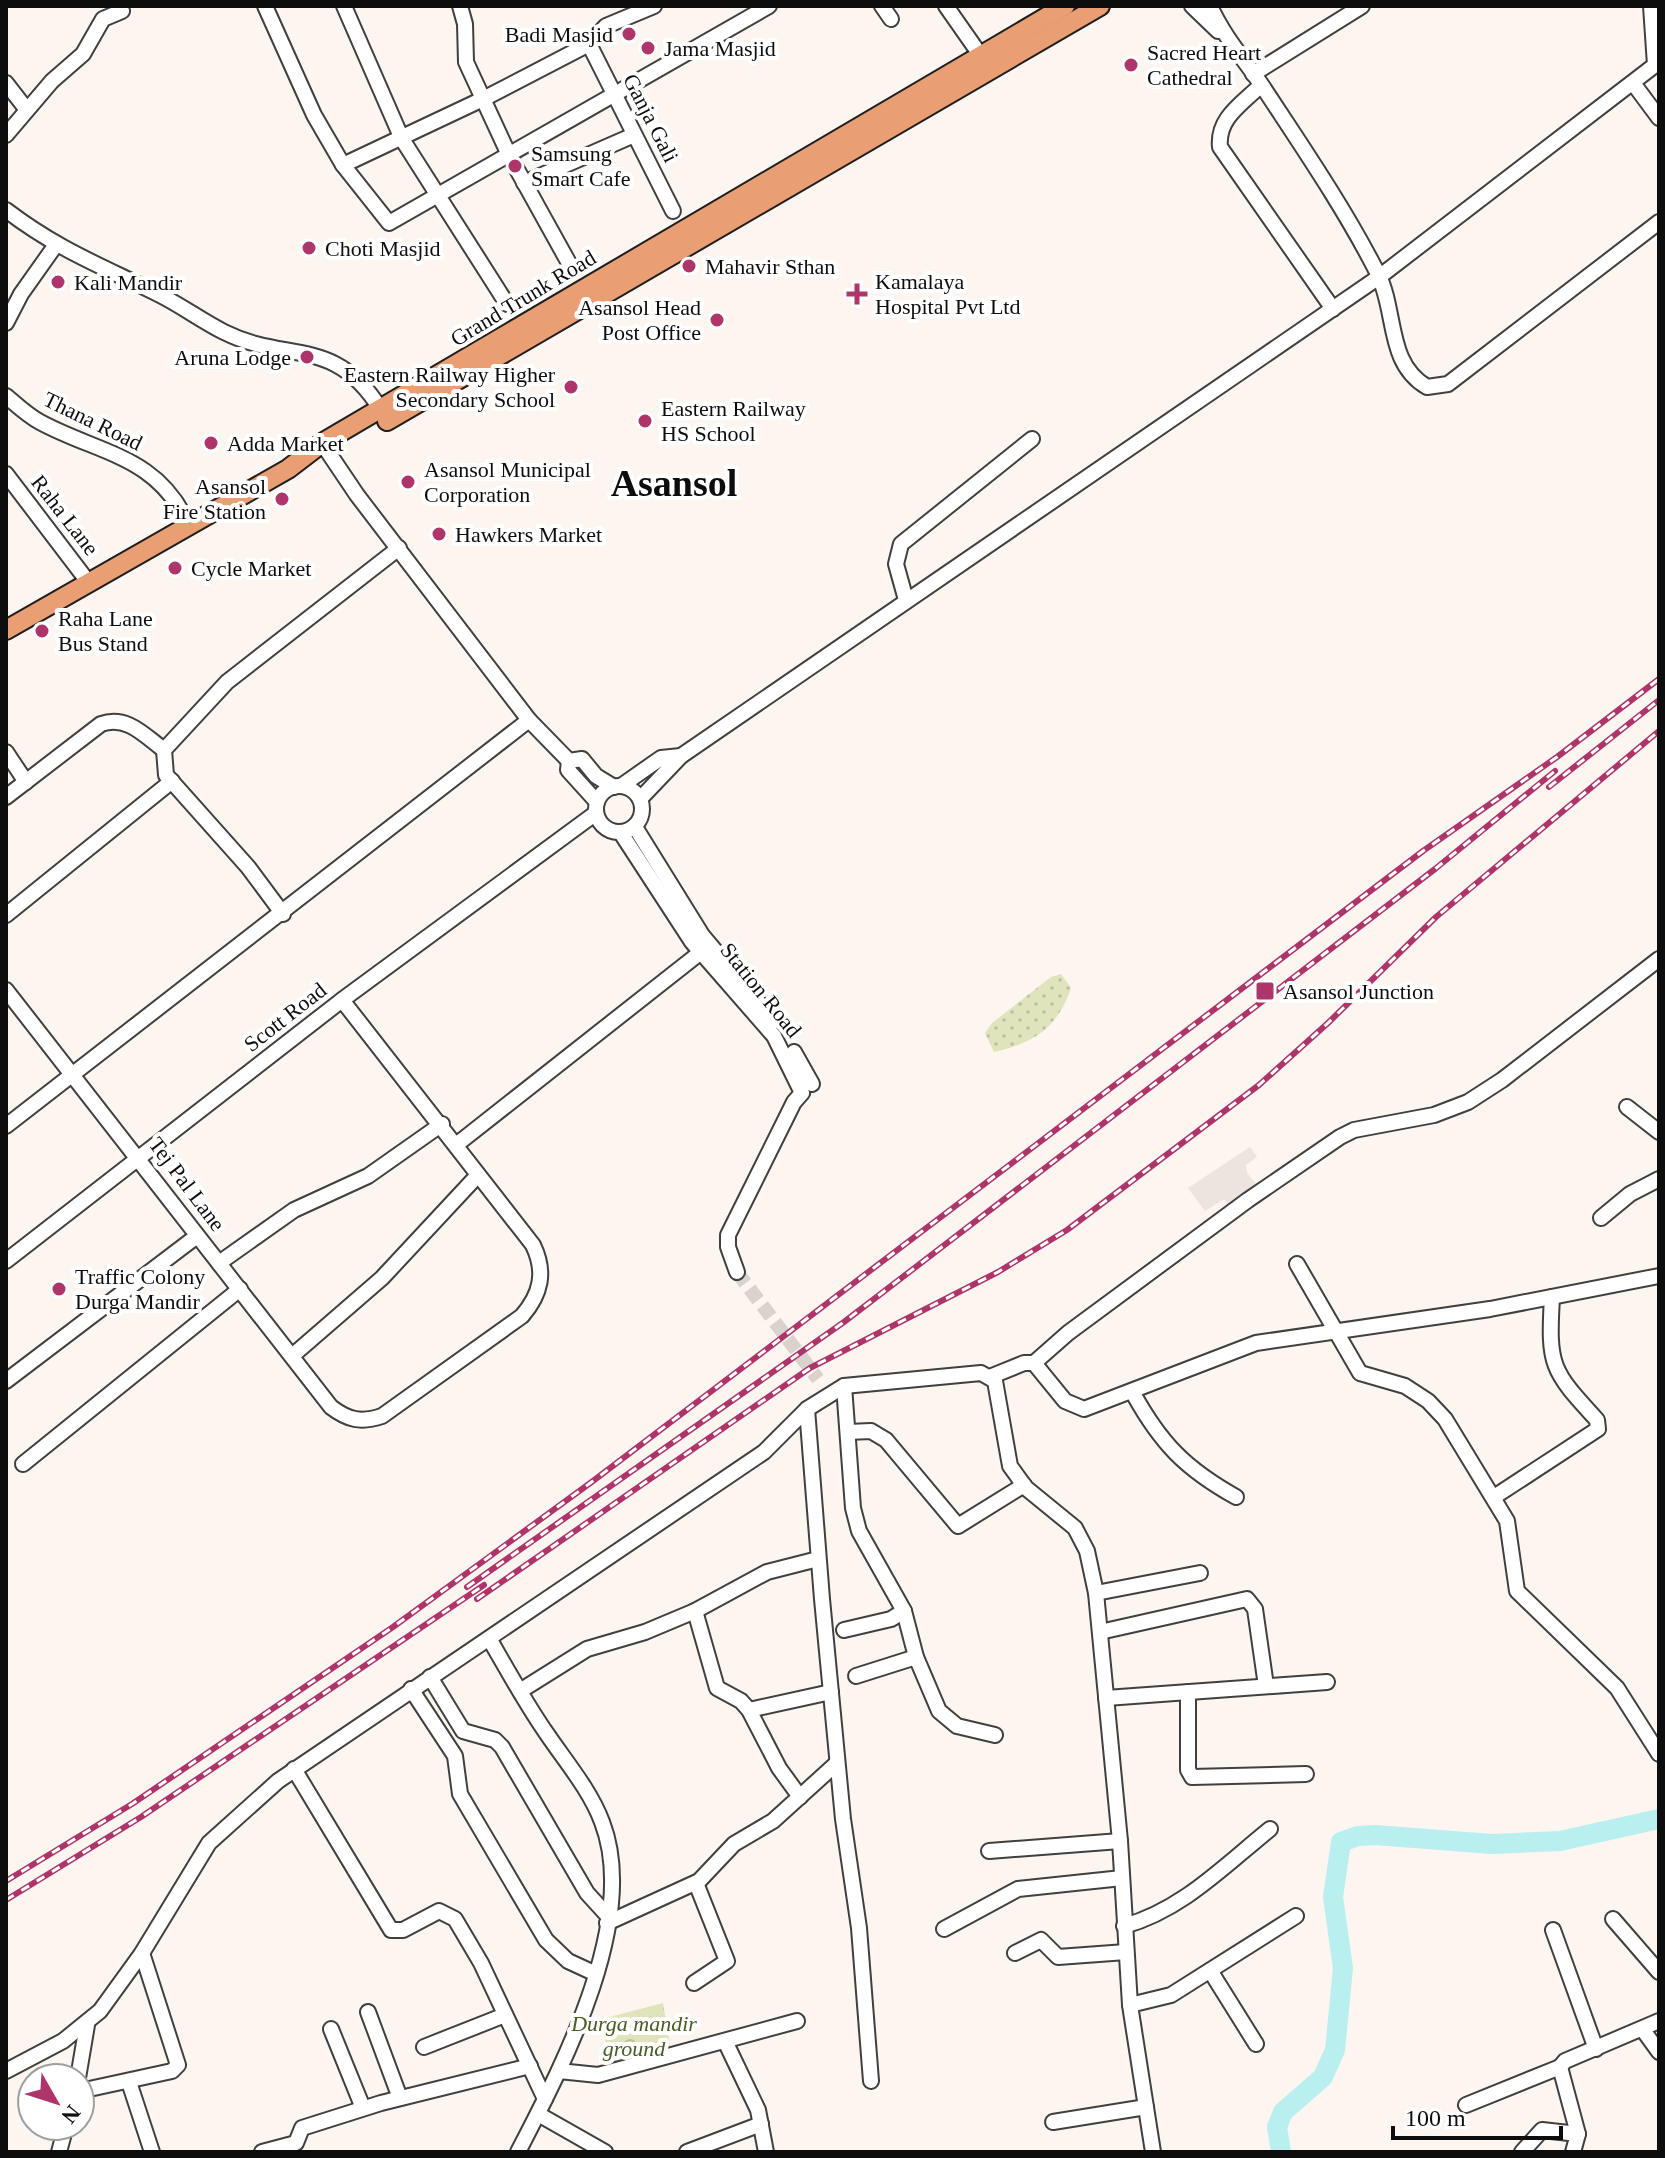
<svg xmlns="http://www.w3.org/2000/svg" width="1665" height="2158" viewBox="0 0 1665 2158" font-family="Georgia,serif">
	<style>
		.grass { fill: url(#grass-dots) }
		.park { fill: url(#park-crowns) }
		.plaza { fill: #ede3df }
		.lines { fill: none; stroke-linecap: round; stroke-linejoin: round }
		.river { stroke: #b9efee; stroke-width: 20 }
		.minor-tunnel { stroke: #d9d2cd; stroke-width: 14; stroke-dasharray: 14 7; stroke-linecap: butt }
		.minor-casing { stroke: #404040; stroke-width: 18 }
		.major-casing { stroke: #1e1e1e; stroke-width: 22 }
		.minor { stroke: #fff; stroke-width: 14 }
		.major { stroke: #e99e74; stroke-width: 18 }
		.rail-casing { stroke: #ad356a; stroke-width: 6 }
		.rail { stroke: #fff; stroke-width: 3; stroke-dasharray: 9; stroke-linecap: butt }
		.poi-dot { fill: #ad356a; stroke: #fff; stroke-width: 3 }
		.labels { text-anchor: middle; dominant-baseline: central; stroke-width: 8; stroke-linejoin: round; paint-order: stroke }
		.poi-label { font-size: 22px; fill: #0d0d0d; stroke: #fff; text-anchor: start }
		.street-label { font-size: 22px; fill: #0d0d0d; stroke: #fff }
		.park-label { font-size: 22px; font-style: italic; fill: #475d25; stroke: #fff }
		.town-label { font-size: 38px; font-weight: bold; fill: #0d0d0d; stroke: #fff }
	</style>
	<defs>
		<pattern id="grass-dots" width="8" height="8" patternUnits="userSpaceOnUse" patternTransform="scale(2)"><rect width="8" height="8" fill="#e0e4bc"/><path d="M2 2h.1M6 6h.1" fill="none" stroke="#bfc2a0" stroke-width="1.8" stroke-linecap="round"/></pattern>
		<pattern id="park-crowns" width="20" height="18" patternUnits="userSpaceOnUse" patternTransform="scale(2)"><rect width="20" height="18" fill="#e0e4bc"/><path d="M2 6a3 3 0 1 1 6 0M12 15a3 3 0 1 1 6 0" fill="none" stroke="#bfc2a0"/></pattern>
	</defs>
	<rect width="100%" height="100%" fill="#fdf5ef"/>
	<path class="grass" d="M1061 974 1071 988C1057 1029 1033 1043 994 1052L985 1033 992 1023 1051 977Z"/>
	<path class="park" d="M663 2003 671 2051 614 2065 598 2020Z"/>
	<path class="plaza" d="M1250 1147 1257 1157 1246 1165 1247 1173 1256 1184 1229 1205 1224 1199 1205 1211 1188 1188Z"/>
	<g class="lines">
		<path class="river" d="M1281 2152 1277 2127 1283 2112 1323 2077 1335 2050 1343 1968 1333 1897 1341 1842 1358 1836 1375 1835 1492 1844 1560 1841 1659 1819"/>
		<path class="minor-tunnel" d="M737 1272 818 1379"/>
		<g class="minor-casing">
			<g id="minor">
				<path d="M265 6 314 115 343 165 389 223 769 6"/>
				<path d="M344 6 402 139 507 304"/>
				<path d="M460 6 465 24 466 62 509 155 570 265"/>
				<path d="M882 6 891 19"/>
				<path d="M946 6 981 56"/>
				<path d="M1192 6 1218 31"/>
				<path d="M1210 6C1224 37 1244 59 1263 87 1303 148 1345 209 1378 274 1397 312 1386 363 1427 387L1448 384 1659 222"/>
				<path d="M1651 6 1655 65"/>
				<path d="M589 44 673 211"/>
				<path d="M1253 74 1362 6"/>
				<path d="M6 83 27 110"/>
				<path d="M1633 83 1659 118"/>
				<path d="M1261 85C1242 104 1217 118 1220 147L1333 309"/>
				<path d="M6 135 52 81 83 54 103 19 122 11 119 6"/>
				<path d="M343 165 485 98 589 44 606 26 654 6"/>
				<path d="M524 183 634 135"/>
				<path d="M6 210C60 251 102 266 160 295 182 306 202 321 224 332 288 364 335 335 381 410"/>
				<path d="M6 323 21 294 55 246"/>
				<path d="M6 396C17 405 27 415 40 422 99 454 157 455 188 524"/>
				<path d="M322 443 357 495 529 720 569 761"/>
				<path d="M6 474 89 583"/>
				<path d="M906 600 896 564 901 544 1032 439"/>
				<path d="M6 752 26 782"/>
				<path d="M681 756 1379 277 1659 62"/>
				<circle cx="619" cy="809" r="23"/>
				<path d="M621 786 661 758 681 756 640 799"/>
				<path d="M6 797 101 724C127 715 144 735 164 750"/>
				<path d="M597 802 568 770 569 761 582 759 596 776 614 787"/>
				<path d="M635 827 702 935 774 1021"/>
				<path d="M621 833 692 942 774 1036 802 1093 794 1102 728 1235V1247L737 1272"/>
				<path d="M283 914 248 867 166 775 164 750 227 682 399 548"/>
				<path d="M6 915 172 781"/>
				<path d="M6 990 331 1407C348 1420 361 1423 382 1416L522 1316C541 1294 546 1272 533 1245L342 1000"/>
				<path d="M794 1052 812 1084"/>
				<path d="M1627 1107 1659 1132"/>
				<path d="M6 1126 529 720"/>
				<path d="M456 1145 701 952"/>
				<path d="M1601 1218 1630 1194 1659 1179"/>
				<path d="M6 1261 342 1000 596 813"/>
				<path d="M219 1263 294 1210 368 1176 442 1124"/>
				<path d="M1297 1264 1360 1373 1405 1386 1428 1401 1445 1419 1507 1521 1517 1591 1617 1688 1659 1754"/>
				<path d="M292 1356 382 1278 478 1175"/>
				<path d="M1034 1363 1068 1333 1248 1200 1340 1137 1354 1130 1434 1115 1468 1102 1502 1080 1659 959"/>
				<path d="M992 1376 1024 1363H1034L1065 1401 1084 1409 1256 1343 1490 1309 1659 1276"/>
				<path d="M6 1381 197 1236"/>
				<path d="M844 1386 853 1508 859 1531 904 1611 916 1657 939 1711 957 1726 995 1735"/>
				<path d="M1133 1393C1161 1444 1186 1469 1236 1497"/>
				<path d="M807 1409 822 1599 843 1819 859 1928 871 2081"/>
				<path d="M848 1432 871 1431 886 1440 958 1526 1024 1485"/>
				<path d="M23 1464 240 1289"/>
				<path d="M1494 1497 1598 1429 1597 1420C1551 1370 1548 1366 1552 1297"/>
				<path d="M1096 1593 1200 1573"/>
				<path d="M695 1611 717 1688 741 1701 749 1710 779 1768 800 1797"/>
				<path d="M844 1630 891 1619 904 1611"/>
				<path d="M1100 1632 1247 1599 1255 1609 1266 1686"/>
				<path d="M490 1640C508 1671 526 1704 547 1734 566 1762 590 1790 602 1822 640 1920 562 2067 518 2152"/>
				<path d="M856 1676 916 1657"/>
				<path d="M430 1677 463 1731 495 1740 502 1747 587 1893 608 1916"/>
				<path d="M411 1689 455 1756 460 1794 546 1940 568 1961 594 1973"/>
				<path d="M520 1691 587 1649 645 1632 695 1611 767 1572 818 1559"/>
				<path d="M1188 1692V1770L1192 1777 1306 1774"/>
				<path d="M1106 1698 1327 1682"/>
				<path d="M749 1710 831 1692"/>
				<path d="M294 1769 391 1930H403L439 1911 455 1919 481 1963 545 2099"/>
				<path d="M989 1851 1120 1841"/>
				<path d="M1613 1919 1659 1972"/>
				<path d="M607 1923 699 1881 734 1844 773 1821 837 1763"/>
				<path d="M1124 1926C1182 1910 1224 1866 1270 1829"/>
				<path d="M944 1929 1018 1889 1122 1878"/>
				<path d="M1553 1930 1596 2049"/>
				<path d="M1015 1953 1041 1940 1058 1957 1126 1952"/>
				<path d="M1211 1972 1256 2044"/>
				<path d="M694 1983 727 1961 696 1883"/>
				<path d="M1130 2005 1171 1995 1296 1916"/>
				<path d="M368 2012 400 2098"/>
				<path d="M331 2029 363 2108"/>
				<path d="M1643 2030 1659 2052"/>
				<path d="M725 2041 758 2110 766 2152"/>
				<path d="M424 2047 505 2015"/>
				<path d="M6 2071 63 2041 100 2011 142 1953 209 1843 278 1781 764 1452 807 1409 844 1386 981 1373 995 1381 1010 1466 1026 1488 1075 1528 1087 1551 1096 1593 1120 1841 1130 2005 1153 2152"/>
				<path d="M559 2071 598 2075 797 2021"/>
				<path d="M78 2078 87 2025"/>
				<path d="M129 2082 152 2152"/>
				<path d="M80 2091 172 2071 178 2065 142 1953"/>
				<path d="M1466 2105 1560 2067"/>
				<path d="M538 2114 605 2152"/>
				<path d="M1053 2122 1146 2107"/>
				<path d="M59 2152 66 2126"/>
				<path d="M262 2152 296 2143 302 2128 381 2103 530 2066"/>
				<path d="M687 2152 761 2124"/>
				<path d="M1522 2152 1542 2130 1578 2134"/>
				<path d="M1573 2152 1578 2134 1560 2067 1565 2061 1659 2021"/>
			</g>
		</g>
		<g class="major-casing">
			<g id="major">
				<path d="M387 421 1100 6"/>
				<path d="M6 630 288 469 322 443 1065 6"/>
			</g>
		</g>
		<use href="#minor" class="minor"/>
		<use href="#major" class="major"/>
		<g class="rail-casing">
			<g id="rail">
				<path d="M1549 787 1659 700"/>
				<path d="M467 1587 844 1322 1435 869 1555 771"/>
				<path d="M477 1599 810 1368 998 1272 1067 1230 1259 1085 1328 1023 1436 917 1659 731"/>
				<path d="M6 1881 132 1804 393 1627 593 1481 1423 851 1557 757 1659 679"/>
				<path d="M6 1900 141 1817 484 1585"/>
			</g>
		</g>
		<use href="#rail" class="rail"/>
	</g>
	<g class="poi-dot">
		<circle cx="629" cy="34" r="8"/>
		<circle cx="648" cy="48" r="8"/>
		<circle cx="1131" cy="65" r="8"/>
		<circle cx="515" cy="166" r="8"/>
		<circle cx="309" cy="248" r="8"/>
		<circle cx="689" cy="266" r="8"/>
		<circle cx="58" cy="282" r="8"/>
		<path d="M853 282h8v8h8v8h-8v8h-8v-8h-8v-8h8z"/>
		<circle cx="717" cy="320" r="8"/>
		<circle cx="307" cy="357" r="8"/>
		<circle cx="571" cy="387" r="8"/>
		<circle cx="645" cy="421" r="8"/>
		<circle cx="211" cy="443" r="8"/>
		<circle cx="408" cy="482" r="8"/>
		<circle cx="282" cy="499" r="8"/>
		<circle cx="439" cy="534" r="8"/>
		<circle cx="175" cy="568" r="8"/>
		<circle cx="42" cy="631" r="8"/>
		<rect x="1255" y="981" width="20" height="20" rx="4"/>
		<circle cx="59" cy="1289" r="8"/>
	</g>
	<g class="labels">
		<g class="poi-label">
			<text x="613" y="34" text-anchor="end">Badi Masjid</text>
			<text x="664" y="48">Jama Masjid</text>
			<text x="1147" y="52">Sacred Heart<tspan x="1147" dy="25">Cathedral</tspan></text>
			<text x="531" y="153">Samsung<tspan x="531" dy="25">Smart Cafe</tspan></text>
			<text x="325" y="248">Choti Masjid</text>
			<text x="705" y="266">Mahavir Sthan</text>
			<text x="875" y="281">Kamalaya<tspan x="875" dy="25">Hospital Pvt Ltd</tspan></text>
			<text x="74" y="282">Kali Mandir</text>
			<text x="701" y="307" text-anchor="end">Asansol Head<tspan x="701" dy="25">Post Office</tspan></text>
			<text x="291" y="357" text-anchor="end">Aruna Lodge</text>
			<text x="555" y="374" text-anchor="end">Eastern Railway Higher<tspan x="555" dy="25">Secondary School</tspan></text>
			<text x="661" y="408">Eastern Railway<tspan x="661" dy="25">HS School</tspan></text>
			<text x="227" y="443">Adda Market</text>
			<text x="424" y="469">Asansol Municipal<tspan x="424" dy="25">Corporation</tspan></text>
			<text x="266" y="486" text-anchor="end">Asansol<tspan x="266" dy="25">Fire Station</tspan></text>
			<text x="455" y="534">Hawkers Market</text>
			<text x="191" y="568">Cycle Market</text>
			<text x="58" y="618">Raha Lane<tspan x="58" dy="25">Bus Stand</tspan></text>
			<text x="1283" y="991">Asansol Junction</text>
			<text x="75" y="1276">Traffic Colony<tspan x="75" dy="25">Durga Mandir</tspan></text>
		</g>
		<g class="street-label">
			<text transform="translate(651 118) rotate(63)">Ganja Gali</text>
			<text transform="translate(523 298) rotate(-31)">Grand Trunk Road</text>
			<text transform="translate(93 421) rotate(26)">Thana Road</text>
			<text transform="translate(65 515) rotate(52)">Raha Lane</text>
			<text transform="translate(761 990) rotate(51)">Station Road</text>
			<text transform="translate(285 1017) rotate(-38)">Scott Road</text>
			<text transform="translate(187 1184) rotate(53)">Tej Pal Lane</text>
		</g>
		<g class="park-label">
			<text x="634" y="2023">Durga mandir<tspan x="634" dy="25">ground</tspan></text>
		</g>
		<g class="town-label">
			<text x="674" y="483">Asansol</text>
		</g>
	</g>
	<rect width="1665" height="2158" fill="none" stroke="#0d0d0d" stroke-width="16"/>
	<g transform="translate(56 2102) rotate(129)"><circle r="38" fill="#ffffff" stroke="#9e9e9e" stroke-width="2"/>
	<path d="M0-6L14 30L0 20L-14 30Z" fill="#ad356a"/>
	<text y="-12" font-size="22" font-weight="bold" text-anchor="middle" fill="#0d0d0d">N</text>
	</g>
	<path d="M1393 2126v12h168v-12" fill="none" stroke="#0d0d0d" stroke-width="4"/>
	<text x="1405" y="2126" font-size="24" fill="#0d0d0d" stroke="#ffffff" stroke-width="6" paint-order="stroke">100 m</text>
</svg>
